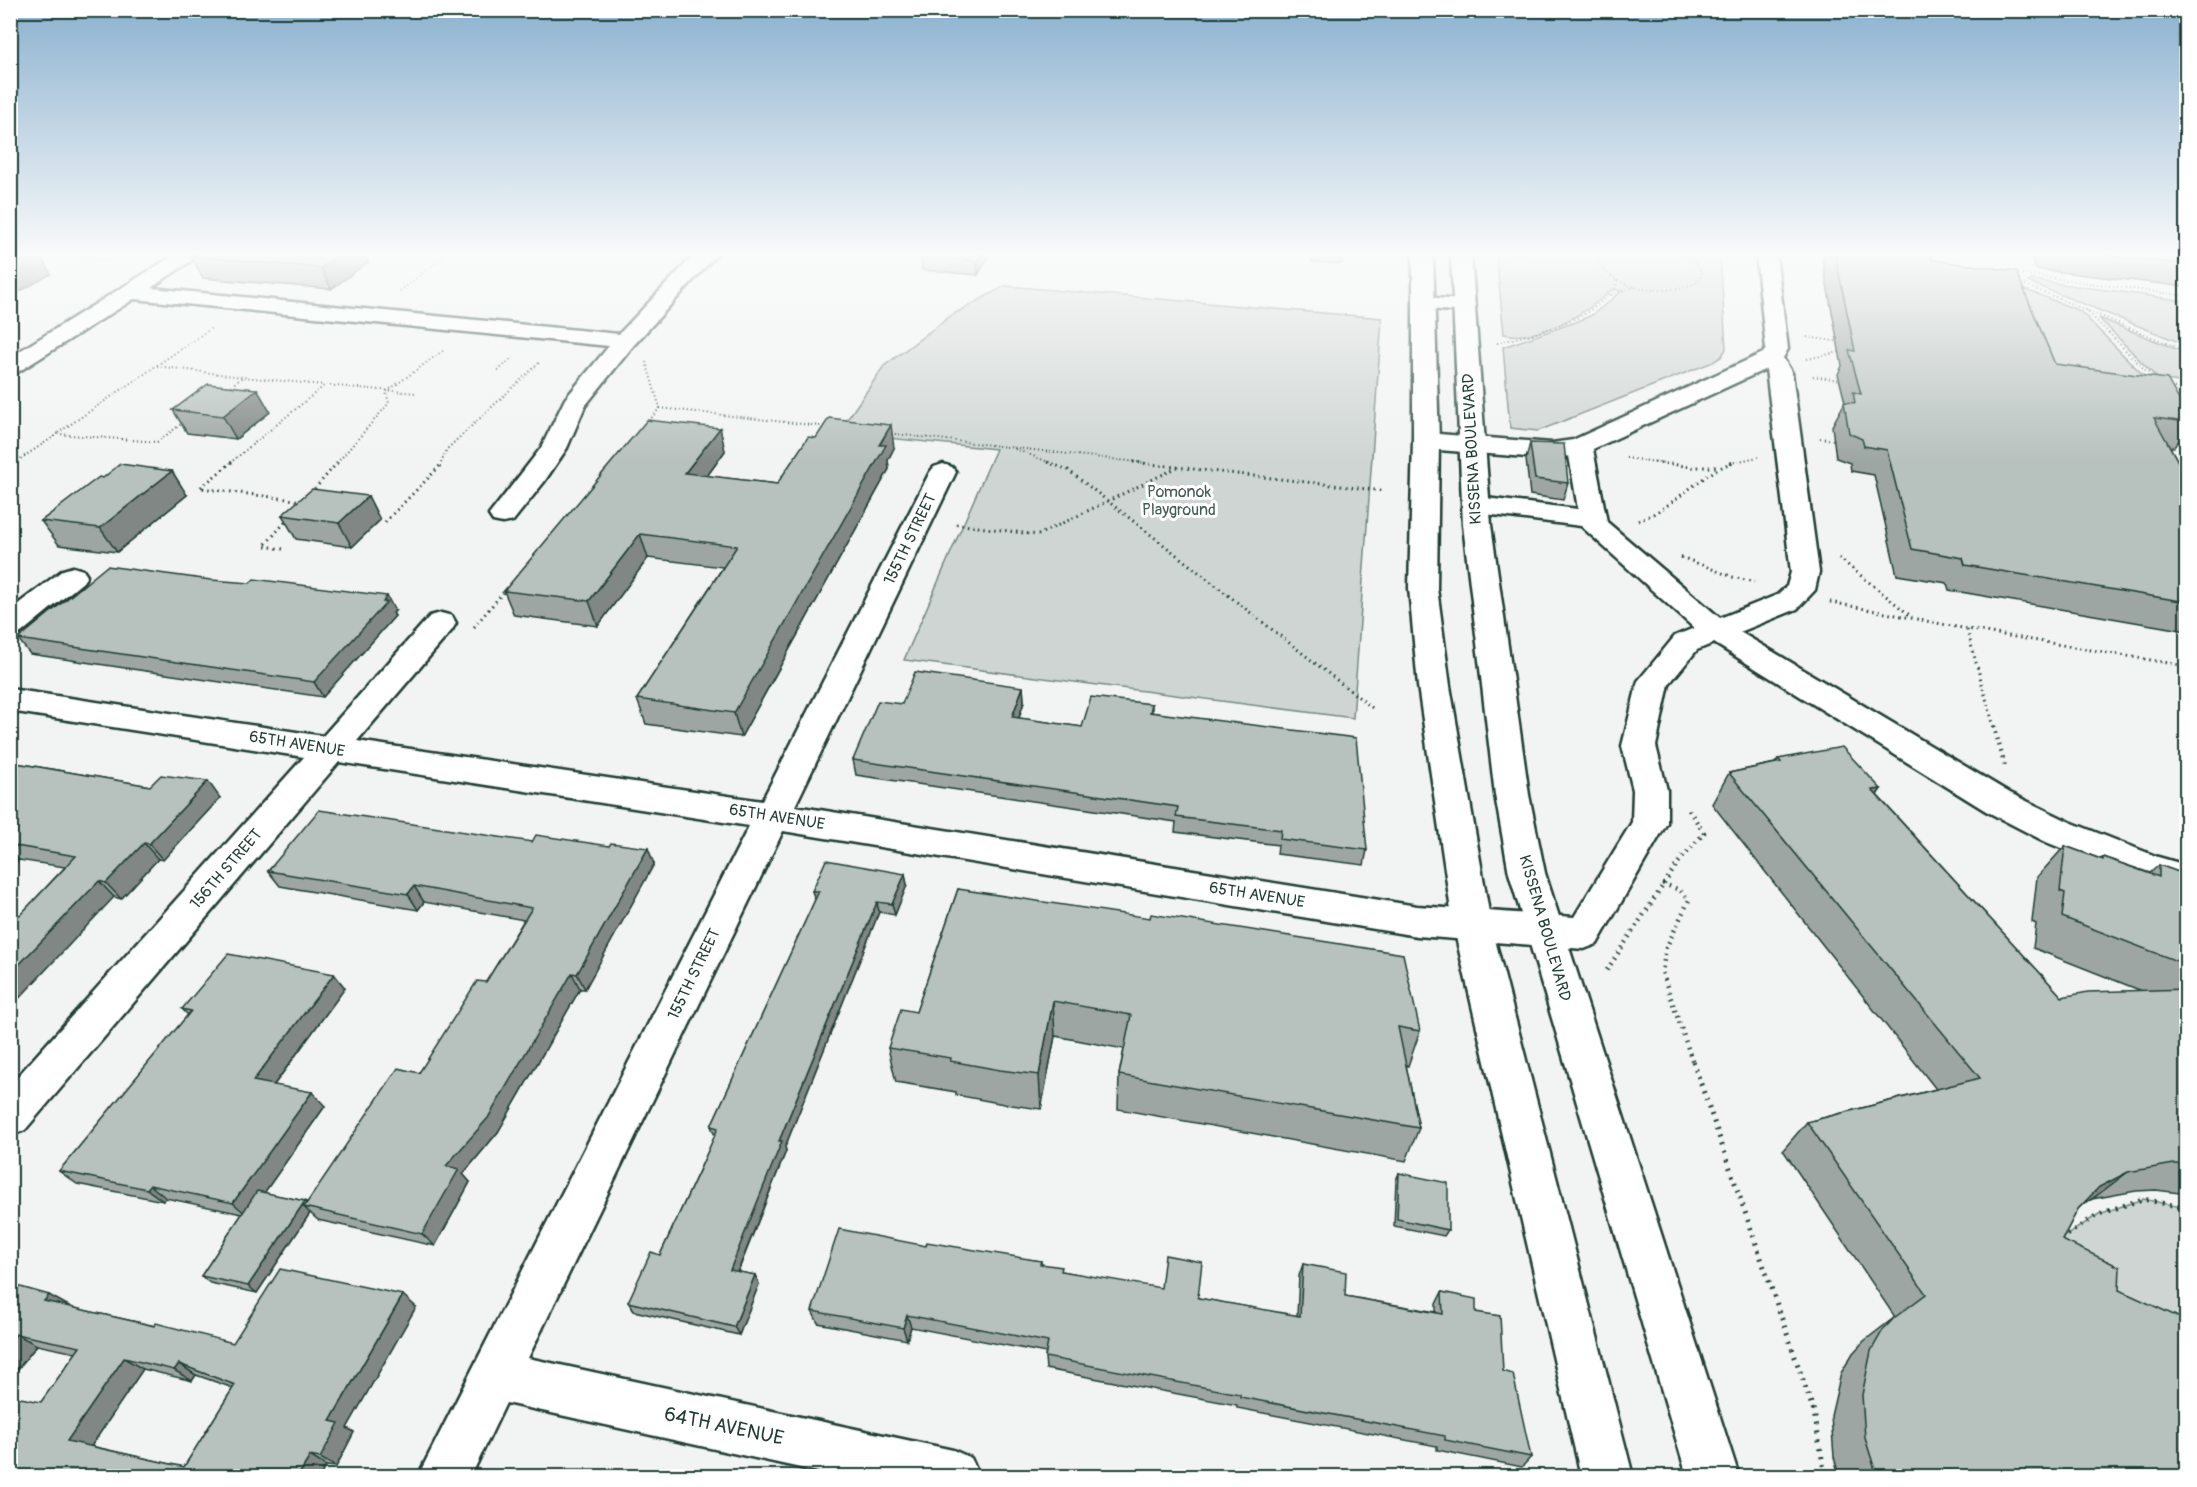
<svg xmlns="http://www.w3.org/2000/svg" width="2197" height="1487" viewBox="0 0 2197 1487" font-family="Pangolin,sans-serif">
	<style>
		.green { fill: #ced5d3; stroke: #768984; stroke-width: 1.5 }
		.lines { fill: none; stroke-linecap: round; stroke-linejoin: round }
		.minor-casing { stroke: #1f3d34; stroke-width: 5 }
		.major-casing { stroke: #1f3d34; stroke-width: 5 }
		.path-far3 { stroke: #1f3d34; stroke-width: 2; stroke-dasharray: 1 3; stroke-linecap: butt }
		.path-far2 { stroke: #1f3d34; stroke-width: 3; stroke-dasharray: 1.5 4; stroke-linecap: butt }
		.path-far1 { stroke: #1f3d34; stroke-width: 4.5; stroke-dasharray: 1.5 5; stroke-linecap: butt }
		.path { stroke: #1f3d34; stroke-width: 5; stroke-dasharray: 2 6; stroke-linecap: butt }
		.minor { fill: #fff; fill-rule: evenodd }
		.major { fill: #fff; fill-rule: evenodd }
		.wall { fill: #9da6a3; stroke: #1f3d34; stroke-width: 1.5; fill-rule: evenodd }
		.shaded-wall { fill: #808784; stroke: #1f3d34; stroke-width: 1.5 }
		.building { fill: #b7c1bd; stroke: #1f3d34; stroke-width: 1.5; fill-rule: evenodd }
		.labels { text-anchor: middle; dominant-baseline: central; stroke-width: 6; stroke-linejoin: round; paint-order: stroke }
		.street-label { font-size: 16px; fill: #1f3d34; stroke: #fff }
		.park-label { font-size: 16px; fill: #425b54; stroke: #fff }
		.near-street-label { font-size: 20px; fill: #1f3d34; stroke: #fff }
	</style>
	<rect width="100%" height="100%" fill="#f2f3f3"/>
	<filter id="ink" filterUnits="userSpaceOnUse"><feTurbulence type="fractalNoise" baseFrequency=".0167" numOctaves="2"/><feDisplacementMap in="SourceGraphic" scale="12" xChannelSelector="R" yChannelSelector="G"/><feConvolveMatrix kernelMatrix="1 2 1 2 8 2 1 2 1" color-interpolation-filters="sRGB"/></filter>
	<g filter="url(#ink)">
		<g class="green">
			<path d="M1496 254H1720L1726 349 1721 357 1713 362 1538 431 1510 428 1503 347 1576 322 1592 315 1622 291 1612 289C1589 312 1539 342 1504 334Z"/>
			<path d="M2032 280 2186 301V345L2028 282Z"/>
			<path d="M1005 286 1382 318 1353 718 904 660 996 449 838 433 884 366 952 315Z"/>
			<path d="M2023 290 2029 291 2080 311 2144 376 2055 366Z"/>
			<path d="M2099 318 2186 353V383L2158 379Z"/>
			<path d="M2143 1199 2186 1208V1347L2059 1240 2099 1214Z"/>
		</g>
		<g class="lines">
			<g class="minor-casing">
				<g id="minor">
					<path d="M176 254H201L151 288 619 334 695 254H717L633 346 585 406 567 448 544 482 513 521 503 523 493 521 489 515 541 448 565 399 609 346 134 299 18 372 10 374V357Z"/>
					<path d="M1756 254H1776L1788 349 1783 358 1792 373 1819 572 1815 590 1797 609 1740 632 2010 793 2070 822 2158 857 2186 865V893L2138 879 2046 842 1986 811 1714 643 1697 650 1669 684 1656 746 1667 790V823L1597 944 1584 949 1417 936 783 831 528 1358 953 1450 971 1458 979 1476H837L506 1403 471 1476H418L749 826 339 762 25 1130 10 1136V1085L304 757 10 711V689L323 736 430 616 441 613 452 616 456 623 452 630 357 741 762 801 930 472 934 467 943 464 952 467 956 472 795 806 1417 906 1574 917 1632 822 1633 790 1622 746 1638 681 1675 636 1694 628 1581 526 1477 513 1468 511 1464 505 1468 499 1477 497 1578 509 1569 456 1552 459 1426 449 1417 446 1413 441 1417 436 1426 433 1552 443 1573 440 1763 353 1766 349ZM1766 369 1791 572 1787 586 1777 595 1720 618 1607 522 1593 449Z"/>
					<path d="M1424 297 1473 301 1476 306 1473 311 1465 312 1416 308 1413 303 1416 298Z"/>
					<path d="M73 567 83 570 87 576 83 582 21 633 10 636V610L63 570Z"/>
				</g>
			</g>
			<g class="major-casing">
				<g id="major">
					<path d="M1413 254H1433L1439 441 1437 588 1450 686 1491 924 1633 1476H1581L1453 924 1418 686 1409 588 1413 441Z"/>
					<path d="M1451 254H1471L1491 525 1529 795 1545 873 1739 1476H1687L1509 873 1495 795 1463 525Z"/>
				</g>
			</g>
			<g class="path-far3">
				<path d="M45 254 112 261"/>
				<path d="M1602 254 1598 262C1617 293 1667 296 1698 282L1702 273 1696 264 1678 254"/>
				<path d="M2014 273 2186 296"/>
				<path d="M2018 282 2186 351"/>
				<path d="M400 291 447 254"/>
				<path d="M1611 295 1635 287"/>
				<path d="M2086 310 2156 381"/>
				<path d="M1807 337 1841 342"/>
				<path d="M1497 343C1545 330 1580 326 1616 288V280"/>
				<path d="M1807 359 1844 351"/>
				<path d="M646 362 660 408 647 423"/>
				<path d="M157 366 242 377"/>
				<path d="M498 371 513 357"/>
				<path d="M1813 376 1839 380"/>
				<path d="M2166 387 2186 389"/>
				<path d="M228 388 243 377 324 385"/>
				<path d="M660 408 829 427"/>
				<path d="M58 433 213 327"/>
				<path d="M887 433 1146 463"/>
				<path d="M1820 438 1834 440"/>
				<path d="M1015 449 1051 463"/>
				<path d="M1626 458 1665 463"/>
				<path d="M14 463 58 434 157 442 184 422"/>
				<path d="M230 463 325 385 416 393"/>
				<path d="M337 463 389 403 386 392 444 350"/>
				<path d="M441 463 447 449 541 361"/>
				<path d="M1730 463 1758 457"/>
			</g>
			<g class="path-far2">
				<path d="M232 462 200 488 303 501"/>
				<path d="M1047 462 1068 470 1375 710"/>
				<path d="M1133 462 1384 491"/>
				<path d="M1654 462 1693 467H1717"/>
				<path d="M10 466 16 462"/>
				<path d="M311 493 338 462"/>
				<path d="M1638 521C1675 507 1697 476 1733 462"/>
				<path d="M385 522 439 467 441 462"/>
				<path d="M956 524 1038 535 1176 468"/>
				<path d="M283 549 264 546 288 519"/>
				<path d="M1681 557 1733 577 1754 582"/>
				<path d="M1839 558 1912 617"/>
				<path d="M1830 602 1967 629 2186 666"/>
				<path d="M474 627 506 589"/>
				<path d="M1967 630 1994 727"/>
			</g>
			<g class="path-far1">
				<path d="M1994 726 2005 767"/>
				<path d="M1689 810 1704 833 1678 863 1664 884 1680 890 1689 900 1666 948 1662 972 1693 1063"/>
				<path d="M1607 970 1664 884"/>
			</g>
			<g class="path">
				<path d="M1693 1061 1814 1412 1825 1476"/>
				<path d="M2060 1239 2099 1214 2143 1199 2186 1208"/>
			</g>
			<use href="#minor" class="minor"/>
			<use href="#major" class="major"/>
		</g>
		<g class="wall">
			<path d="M194 254H364L368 262 331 289 203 278 191 256Z"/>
			<path d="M990 254 978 275 922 270 920 255Z"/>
			<path d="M1312 254H1344L1342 264 1312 262Z"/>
			<path d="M1823 254H1931L1932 260 2055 364 2187 414V430L2174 447H2170L2187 478V631L1949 590 1947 583 1897 575 1874 475 1851 471 1850 463 1836 458 1832 426 1845 402 1838 374 1842 366 1822 257Z"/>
			<path d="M2030 254H2187V287L2036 269Z"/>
			<path d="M257 389 270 412 236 439 187 433 173 410Z"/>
			<path d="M720 428 725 451 707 476 777 484 894 448 888 460 889 469 741 737 646 724 637 699 723 567 648 558 598 626 514 615 504 591Z"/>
			<path d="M1530 443 1568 483 1563 500 1530 495 1526 459Z"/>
			<path d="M103 478 187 495 117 552 59 545 41 521Z"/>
			<path d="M368 496 380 520 352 547 296 539 282 515Z"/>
			<path d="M395 611 393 613 395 616 323 697 30 654 18 639Z"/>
			<path d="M1023 687 1024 702 1019 718 1082 727 1152 704V712L1367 850 1364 865 1277 854 1278 845 1175 832 1176 822 856 775 853 760 902 704Z"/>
			<path d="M1778 759 1881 789 1877 795 2062 997 2142 991 2033 948 2036 924 2032 922 2037 877 2065 846 2101 859 2103 857 2150 873 2159 865 2187 875V1194L2156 1190 2136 1191 2092 1199 2084 1203 2078 1209 2062 1240 2119 1290 2187 1476H1839L1834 1457 1831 1416 1841 1373 1853 1353 1864 1341 1895 1317 1783 1150 1807 1122 1936 1089 1712 804 1729 773 1775 763Z"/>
			<path d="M10 762 220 798 163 860 158 859 121 899 114 897 20 915 65 867 19 860 10 868Z"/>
			<path d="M654 864 585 989H580L498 1132 463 1174 470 1182 435 1246 318 1220 310 1213 257 1293 210 1283 201 1276 242 1214 166 1198 163 1201 77 1184 59 1171 188 1015 182 1009 334 974 345 988 274 1085 325 1106 264 1193 305 1201 307 1203 419 1073 486 982 524 920 424 902 418 910 280 886 268 871Z"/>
			<path d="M905 874 907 885 895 915 879 912 785 1147 786 1151 738 1272 755 1275 759 1284 739 1335 634 1311 628 1302 660 1255 715 1136 711 1126 815 900 812 891Z"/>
			<path d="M958 889 1420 1031 1408 1066 1406 1065 1419 1128 1406 1161 1118 1109 1119 1075 1124 1049 1055 1036 1041 1109 1004 1104 956 1095V1092L896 1082 888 1048 916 1012Z"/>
			<path d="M1399 1173 1448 1230 1444 1236 1394 1226 1396 1180Z"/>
			<path d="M926 1246 1041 1261V1264L1062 1271 1198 1298 1297 1316 1299 1276 1303 1264 1345 1296 1436 1312V1304L1442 1292 1476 1312 1503 1371 1531 1457 1522 1467 1437 1450V1446L1237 1408V1405L1046 1369 1045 1357 1046 1353 911 1327 907 1340 818 1323 812 1311Z"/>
			<path d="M10 1284 69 1306V1307L233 1343 416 1307 347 1428 354 1432 336 1467 326 1466 10 1476 41 1402 76 1353 37 1345 10 1379ZM143 1369 192 1381 196 1375 233 1388 184 1467 91 1446Z"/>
		</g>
		<g class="shaded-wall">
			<path d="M34 254H39L51 274 10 297V267Z"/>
			<path d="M340 254H364L368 262 331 289 321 268Z"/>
			<path d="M981 254H990L978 275 977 261Z"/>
			<path d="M257 389 270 412 236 439 223 416Z"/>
			<path d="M891 425 894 448 888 460 889 469 741 737 734 713Z"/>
			<path d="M720 428 725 451 692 497 685 473Z"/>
			<path d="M172 471 187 495 117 552 100 528Z"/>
			<path d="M368 496 380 520 352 547 339 523Z"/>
			<path d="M640 534 648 558 598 626 589 601Z"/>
			<path d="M387 596 395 611 393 613 395 616 323 697 314 682Z"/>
			<path d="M1023 687 1024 702 1014 732 1012 717Z"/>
			<path d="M208 781 220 798 163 860 149 844Z"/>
			<path d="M1881 789 1859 820 1872 790Z"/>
			<path d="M144 843 158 859 121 899 106 883Z"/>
			<path d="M648 848 654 864 585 989 577 974Z"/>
			<path d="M10 852 19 860 10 868Z"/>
			<path d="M905 874 907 885 895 915 892 904Z"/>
			<path d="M99 881 114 897 10 1008V974Z"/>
			<path d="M414 886 424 902 418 910 408 894Z"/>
			<path d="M877 902 879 912 785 1147 786 1151 735 1278 730 1270 779 1141Z"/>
			<path d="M572 973 580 989 498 1132 463 1174 470 1182 435 1246 422 1234 446 1166Z"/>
			<path d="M334 974 345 988 267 1094 253 1081Z"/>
			<path d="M1053 1001 1055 1036 1041 1109 1039 1075Z"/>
			<path d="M312 1092 325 1106 248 1216 233 1203Z"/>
			<path d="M2128 1172 2092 1199 2064 1213 2099 1187Z"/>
			<path d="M150 1185 166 1198 163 1201 147 1189Z"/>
			<path d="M305 1201 312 1208 304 1207 310 1213 257 1293 248 1286Z"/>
			<path d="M755 1275 759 1284 739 1335 734 1327Z"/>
			<path d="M49 1295 69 1306 64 1313 44 1301Z"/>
			<path d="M403 1295 416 1307 347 1428 354 1432 336 1467 320 1458 330 1421Z"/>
			<path d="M907 1315 911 1327 907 1340 903 1328Z"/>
			<path d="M16 1334 37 1345 10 1379V1341Z"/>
			<path d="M124 1358 143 1369 88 1451 67 1441Z"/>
			<path d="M179 1364 196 1375 192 1381 174 1370Z"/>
			<path d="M310 1456 326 1466 320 1476H298Z"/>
		</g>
		<g class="building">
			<path d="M10 254H34L10 267Z"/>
			<path d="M194 254H340L321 268 191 256Z"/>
			<path d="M921 254H981L977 261 920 255Z"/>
			<path d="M1835 254H1931L1932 260 2016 271 2055 364 2167 379 2187 414V422L2154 418 2187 478V602L1965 565 1963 558 1912 549 1887 450 1864 446 1862 439 1849 433 1844 402 1855 403 1853 392 1861 394 1849 350 1855 351Z"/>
			<path d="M2097 254H2187V265Z"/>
			<path d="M208 384 257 389 223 416 173 410Z"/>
			<path d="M829 418 891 425 879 445H886L734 713 637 699 737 546 640 534 589 601 504 591 647 420 720 428 685 473 777 484 808 437 816 438Z"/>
			<path d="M1530 443 1564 444 1568 483 1535 479Z"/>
			<path d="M120 464 172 471 100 528 41 521 99 477 103 478Z"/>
			<path d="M312 489 368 496 339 523 282 515Z"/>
			<path d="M107 566 211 580 250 583 254 579 387 596 383 602H387L314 682 18 639Z"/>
			<path d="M915 672 1023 687 1012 717 1082 727 1091 697 1152 704 1150 712 1356 738 1367 850 1280 839 1281 830 1176 817 1178 807 853 760 878 701 902 704Z"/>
			<path d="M1842 747 1881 789 1872 790 2062 997 2088 992 2187 989V1164H2174L2128 1172 2099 1187 2078 1209 2062 1240 2120 1267 2119 1290 2187 1321V1476H1877L1865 1438 1862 1395 1871 1351 1883 1330 1894 1318 1926 1294 1807 1122 1980 1078 1729 773 1781 762 1778 759Z"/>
			<path d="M10 762 150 786 161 775 208 781 149 844 144 843 106 883 99 881 10 974V913L20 915 76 856 10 845Z"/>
			<path d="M319 810 532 842 536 835 609 846 611 843 648 848 577 974 572 973 488 1118 446 1166 459 1169 422 1234 304 1207 398 1068 419 1073 477 981 486 982 532 908 414 886 408 894 268 871Z"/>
			<path d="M2065 846 2103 860V857L2159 877V865L2187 875V965L2062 917 2065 893 2060 891Z"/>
			<path d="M826 860 905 874 892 904 877 902 779 1141H782L730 1270 755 1275 734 1327 628 1302 651 1252 660 1255 700 1169 718 1128 711 1126 819 891H812Z"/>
			<path d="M958 889 1150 918 1151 914 1403 954 1420 1031 1398 1027 1419 1128 1119 1075 1131 1015 1053 1001 1039 1075 1000 1070 950 1061 951 1058 888 1048 901 1009 916 1012Z"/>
			<path d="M228 954 334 974 253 1081 312 1092 233 1203 150 1185 147 1189 59 1171 191 1011 182 1009Z"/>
			<path d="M1399 1173 1448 1183V1230L1397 1219Z"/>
			<path d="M257 1191 305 1201 248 1286 201 1276Z"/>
			<path d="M839 1229 926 1246 927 1242 1041 1261 1040 1264 1062 1267 1061 1271 1161 1288 1165 1255 1202 1262 1198 1298 1300 1316 1303 1264 1346 1272 1345 1296 1443 1314 1442 1292 1476 1299V1312L1500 1316 1503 1371 1513 1374 1531 1457 1445 1440V1436L1240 1397V1394L1045 1357 1048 1342 907 1315 903 1328 812 1311Z"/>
			<path d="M280 1269 403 1295 330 1421 339 1423 320 1458 310 1456 298 1476H10V1396L41 1402 80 1347 16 1334 10 1341V1284L49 1295 44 1301 154 1326 156 1323 233 1343ZM124 1358 174 1370 179 1364 235 1385 184 1467 67 1441Z"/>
		</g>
	</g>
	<linearGradient id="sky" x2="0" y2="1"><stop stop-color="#8bb1cf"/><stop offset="0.55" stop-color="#f9fafa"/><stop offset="1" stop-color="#f9fafa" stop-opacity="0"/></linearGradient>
	<rect width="2197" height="462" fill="url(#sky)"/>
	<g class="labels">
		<g class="street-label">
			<text transform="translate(1472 449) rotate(-93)">KISSENA BOULEVARD</text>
			<text transform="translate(910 539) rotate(-64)">155TH STREET</text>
			<text transform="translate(297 744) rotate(9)">65TH AVENUE</text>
			<text transform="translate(777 817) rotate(9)">65TH AVENUE</text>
			<text transform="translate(226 869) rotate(-49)">156TH STREET</text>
			<text transform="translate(1257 895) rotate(9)">65TH AVENUE</text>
			<text transform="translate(1545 928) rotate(74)">KISSENA BOULEVARD</text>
			<text transform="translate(694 974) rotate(-64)">155TH STREET</text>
		</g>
		<g class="park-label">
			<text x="1179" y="492">Pomonok<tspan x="1179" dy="18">Playground</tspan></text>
		</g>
		<g class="near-street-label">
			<text transform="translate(724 1426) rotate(12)">64TH AVENUE</text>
		</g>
	</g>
	<rect width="2197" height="1487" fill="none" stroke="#fff" stroke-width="36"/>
	<rect x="18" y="18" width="2161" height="1451" fill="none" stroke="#1f3d34" stroke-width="2" filter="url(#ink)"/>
</svg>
